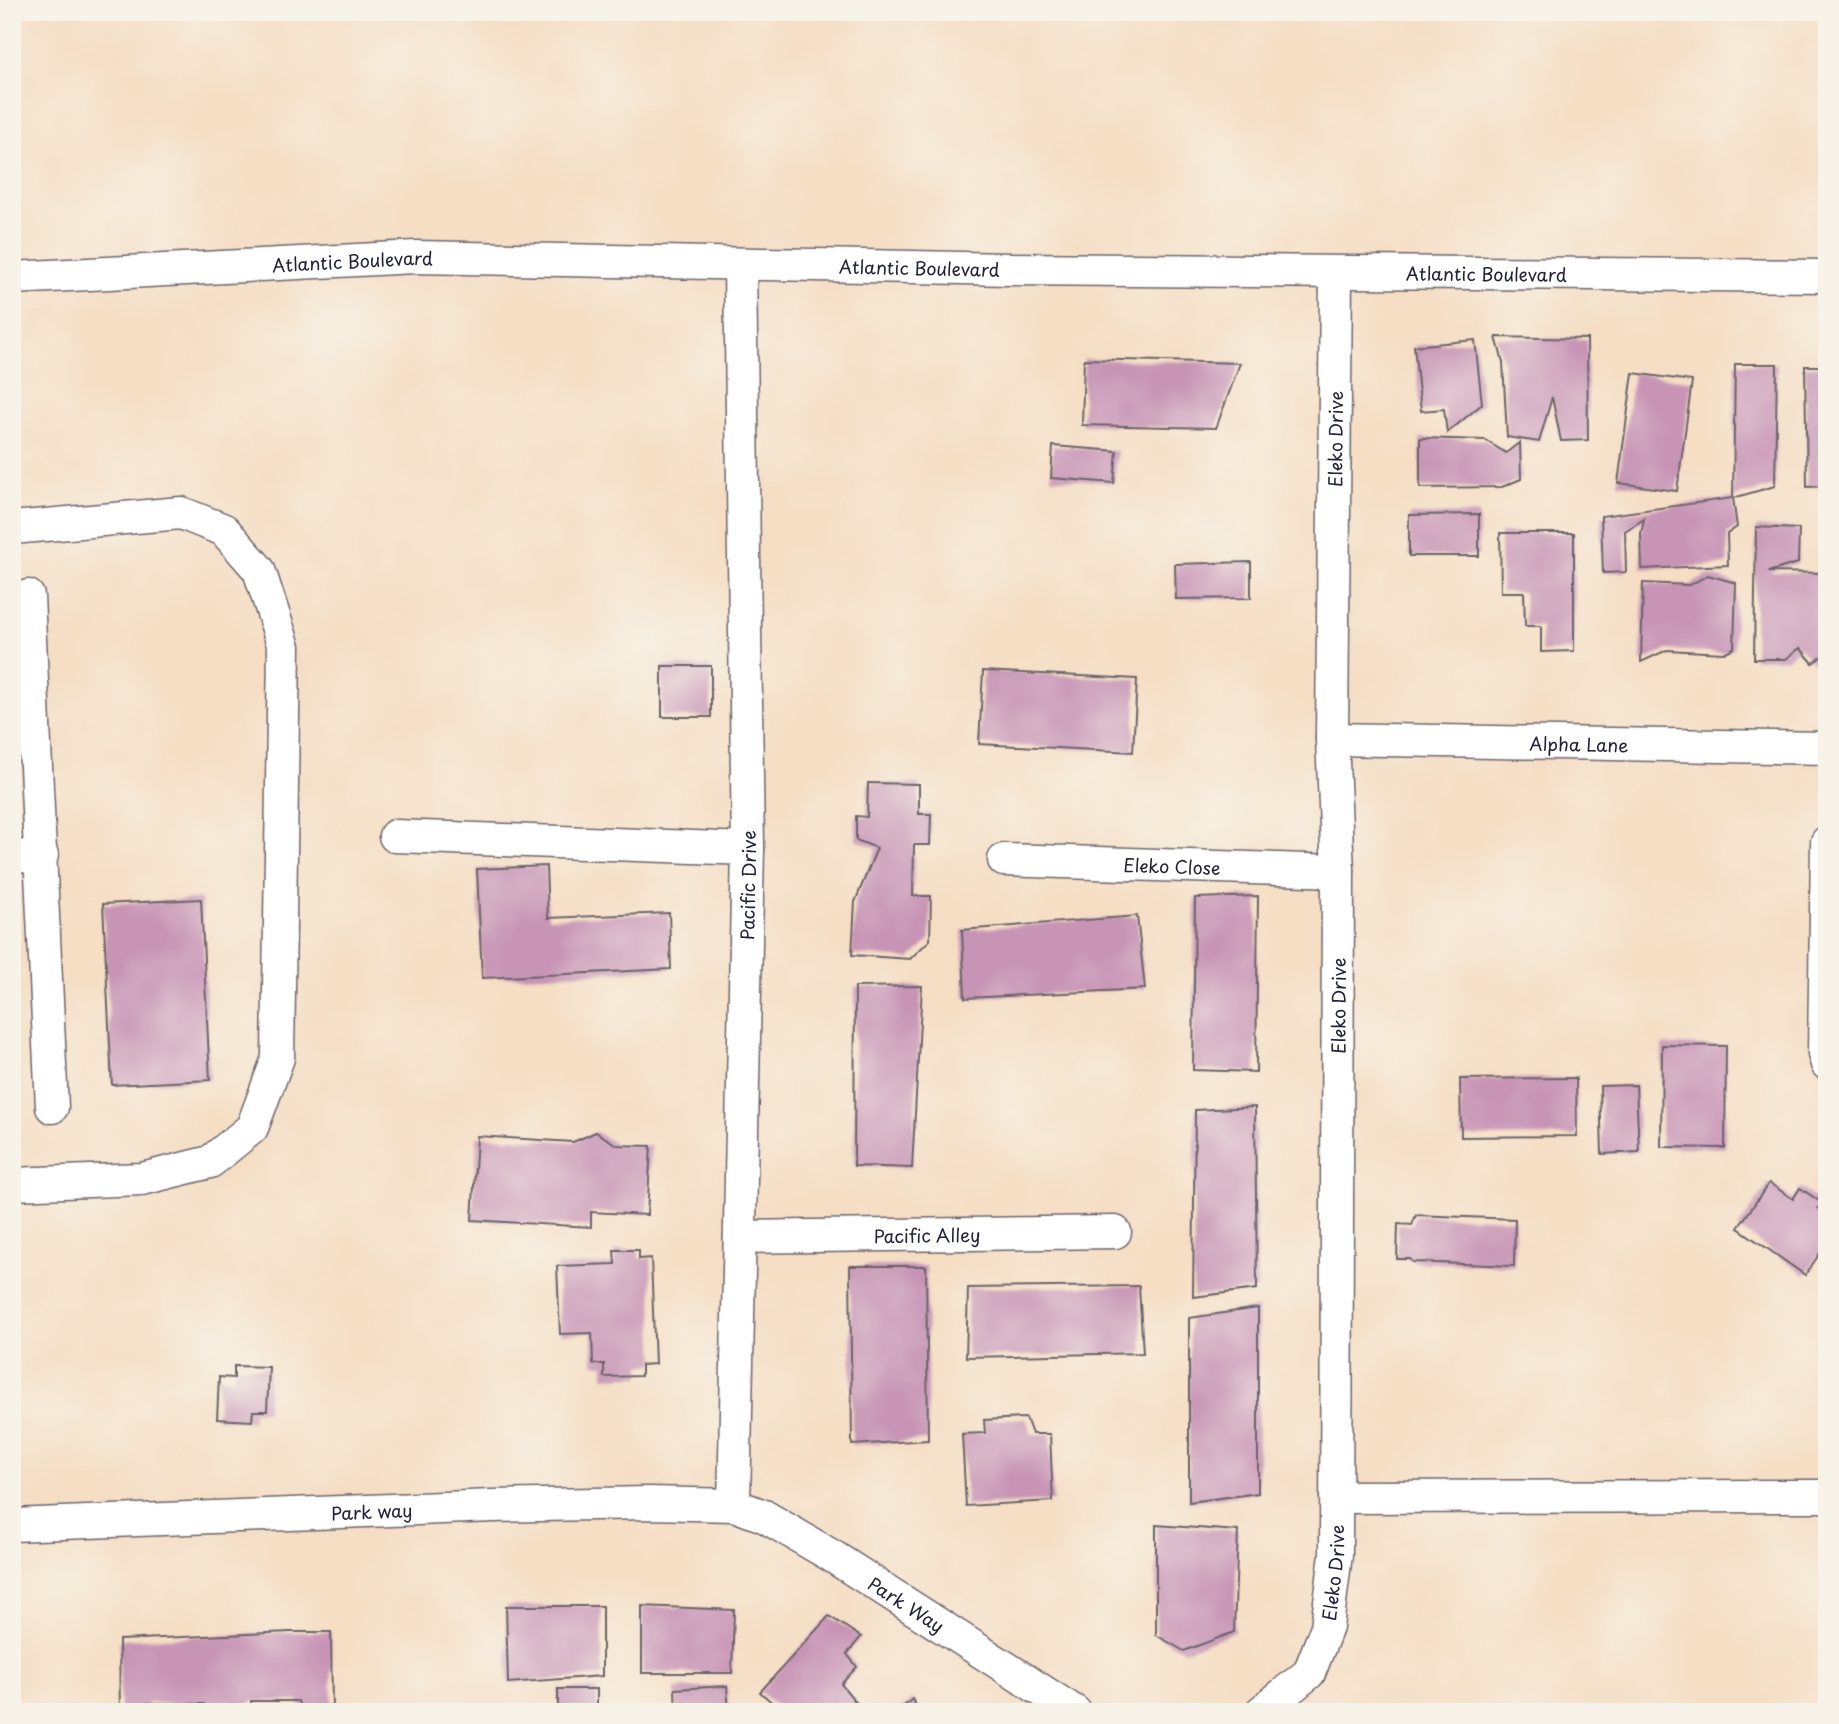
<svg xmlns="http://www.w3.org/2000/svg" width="1839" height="1724" viewBox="0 0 1839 1724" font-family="'Playpen Sans',sans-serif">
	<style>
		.building { fill: #c794b6 }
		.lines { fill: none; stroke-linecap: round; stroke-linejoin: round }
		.street-casing { stroke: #6c646b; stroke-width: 35 }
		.street { stroke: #fff; stroke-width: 32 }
		.labels { text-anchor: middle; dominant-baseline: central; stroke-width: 6; stroke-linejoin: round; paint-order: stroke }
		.street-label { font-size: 18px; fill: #22223b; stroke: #f7f3e8 }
	</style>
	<rect width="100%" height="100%" fill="#f7f3e8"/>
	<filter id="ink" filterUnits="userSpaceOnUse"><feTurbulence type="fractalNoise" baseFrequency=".0143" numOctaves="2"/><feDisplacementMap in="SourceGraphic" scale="14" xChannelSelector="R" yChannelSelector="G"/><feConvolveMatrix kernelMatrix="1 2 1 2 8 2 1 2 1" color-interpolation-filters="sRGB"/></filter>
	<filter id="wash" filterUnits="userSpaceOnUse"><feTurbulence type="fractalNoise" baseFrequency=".00686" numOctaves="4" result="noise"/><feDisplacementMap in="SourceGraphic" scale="28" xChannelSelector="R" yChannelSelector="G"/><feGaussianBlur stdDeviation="1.57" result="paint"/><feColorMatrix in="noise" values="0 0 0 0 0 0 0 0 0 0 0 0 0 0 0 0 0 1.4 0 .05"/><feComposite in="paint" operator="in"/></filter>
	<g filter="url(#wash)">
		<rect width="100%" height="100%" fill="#f5dec4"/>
		<g id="blocks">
			<g class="building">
				<path d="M1496 337 1587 339 1588 440 1561 441 1552 397 1539 442 1507 437 1503 362Z"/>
				<path d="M1475 340 1482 404 1447 433 1444 409 1421 411 1414 346Z"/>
				<path d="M1084 359 1240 363 1216 428 1082 425Z"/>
				<path d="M1735 364H1777L1775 486 1733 498 1737 527 1727 534 1728 565 1642 569 1641 534 1644 519 1625 531 1626 572 1603 573 1601 516 1733 498Z"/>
				<path d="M1805 366H1827V486L1807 487Z"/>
				<path d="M1633 373 1692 381 1677 491 1618 483Z"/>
				<path d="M1420 438 1485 440 1506 453 1520 442 1521 479 1502 487 1420 488Z"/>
				<path d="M1053 446 1117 451 1114 483 1051 478Z"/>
				<path d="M1479 514V556H1409V515Z"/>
				<path d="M1756 527 1799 529 1798 563 1768 572 1827 573V652L1813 663 1800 648 1786 659H1754Z"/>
				<path d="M1500 533H1574V651L1541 652V626H1525L1524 592H1501Z"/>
				<path d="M1251 562V598L1176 599 1175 564Z"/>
				<path d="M1708 575 1736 583 1734 648 1724 653 1667 650 1641 662 1643 583 1690 585Z"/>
				<rect x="662" y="666" width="49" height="51"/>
				<path d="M983 671 1137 679 1133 752 979 744Z"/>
				<path d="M868 783 919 784V814H931L930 845H914L913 896H931L930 940 910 959 852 955 855 902 877 848 856 840V816L867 817Z"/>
				<path d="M546 866 548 918 669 913 671 969 482 978 477 869Z"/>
				<path d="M1258 896 1256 1072 1193 1070 1195 898Z"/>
				<path d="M201 899 210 1080 112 1085 103 904Z"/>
				<path d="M1137 916 1145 989 965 998 962 930Z"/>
				<path d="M922 986 912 1168 854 1166 855 987Z"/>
				<path d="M1662 1045 1726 1046 1725 1148 1661 1147Z"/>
				<path d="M1576 1078 1577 1136 1461 1137 1460 1079Z"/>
				<path d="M1636 1085 1639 1152 1602 1154 1600 1086Z"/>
				<path d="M1255 1107 1257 1289 1193 1297 1195 1110Z"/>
				<path d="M596 1132 617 1145 651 1146 647 1215 591 1212V1227L472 1220 477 1136 573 1142Z"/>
				<path d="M1769 1183 1793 1199 1800 1188 1822 1203 1818 1208 1827 1214V1243L1805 1275 1738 1228Z"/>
				<path d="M1416 1215 1515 1219 1514 1266 1413 1262 1410 1259H1397L1398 1224 1412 1225Z"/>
				<path d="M614 1250H639V1259L651 1258 655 1364 641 1365V1376L604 1377V1364H593L592 1333 560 1334 557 1266 615 1264Z"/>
				<path d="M850 1266H926L928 1440 852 1445Z"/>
				<path d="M1139 1286 1143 1353 966 1357 968 1288Z"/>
				<path d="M1258 1308V1493L1189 1502V1318Z"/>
				<path d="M234 1366 269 1367 267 1411H253L252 1421 217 1419 219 1377 234 1378Z"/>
				<path d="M1026 1418 1032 1434H1050L1053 1501 966 1506 962 1434 985 1433 984 1420Z"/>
				<path d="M1156 1525 1238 1531 1234 1632 1184 1651 1156 1635Z"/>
				<path d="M506 1606H602V1676L508 1683Z"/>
				<path d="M642 1606 734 1610 732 1673H642Z"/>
				<path d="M829 1616 861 1637 847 1654 857 1667 841 1684 859 1706 853 1712H783L760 1692Z"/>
				<path d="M290 1632H331L332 1712H302L298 1701H251L252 1712H205L204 1704 147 1703V1712H120L119 1640Z"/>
				<path d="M727 1686 729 1712H676L675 1689Z"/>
				<rect x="558" y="1689" width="39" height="23"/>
				<path d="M912 1699 920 1712H898Z"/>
			</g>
		</g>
	</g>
	<g filter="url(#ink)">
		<use href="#blocks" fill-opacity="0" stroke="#6c646b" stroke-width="2"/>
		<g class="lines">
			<g class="street-casing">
				<g id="street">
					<path id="s1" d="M12 278 415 257 1010 269 1827 276"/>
					<path d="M12 528 181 513 224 530 259 570 284 647 278 1058 252 1128 210 1162 142 1179 12 1184"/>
					<path d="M28 596 52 1107"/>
					<path id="s2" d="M1332 739 1827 748"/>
					<path d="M395 836 748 849"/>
					<path d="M1827 842 1824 1054 1827 1064"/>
					<path d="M12 857 42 855"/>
					<path id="s3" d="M1004 860 1338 871"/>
					<path id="s4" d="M740 1237 1115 1232"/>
					<path d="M1336 1497 1827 1496"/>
					<path id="s5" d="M734 1505 748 849 740 265"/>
					<path id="s6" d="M12 1525 493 1506 649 1503 734 1505 764 1516 832 1556 1075 1712"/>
					<path id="s7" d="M1261 1712 1309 1673 1327 1627 1336 1554 1338 871 1332 739 1336 273"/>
				</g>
			</g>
			<use href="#street" class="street"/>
		</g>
	</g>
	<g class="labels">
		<g class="street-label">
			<text stroke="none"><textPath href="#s1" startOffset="341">Atlantic Boulevard</textPath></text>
			<text stroke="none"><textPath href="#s1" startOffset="908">Atlantic Boulevard</textPath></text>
			<text stroke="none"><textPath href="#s1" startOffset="1475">Atlantic Boulevard</textPath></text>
			<text stroke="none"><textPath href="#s7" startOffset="1300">Eleko Drive</textPath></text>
			<text stroke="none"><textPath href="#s2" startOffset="247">Alpha Lane</textPath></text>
			<text stroke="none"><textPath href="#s3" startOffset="168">Eleko Close</textPath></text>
			<text stroke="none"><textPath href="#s5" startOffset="620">Pacific Drive</textPath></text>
			<text stroke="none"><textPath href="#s7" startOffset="733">Eleko Drive</textPath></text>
			<text stroke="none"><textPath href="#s4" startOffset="187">Pacific Alley</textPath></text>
			<text stroke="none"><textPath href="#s6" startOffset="360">Park way</textPath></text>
			<text stroke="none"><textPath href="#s7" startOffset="166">Eleko Drive</textPath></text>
			<text stroke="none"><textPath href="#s6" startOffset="922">Park Way</textPath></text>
		</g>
	</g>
	<rect width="1839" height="1724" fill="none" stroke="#f7f3e8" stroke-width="42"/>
</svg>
